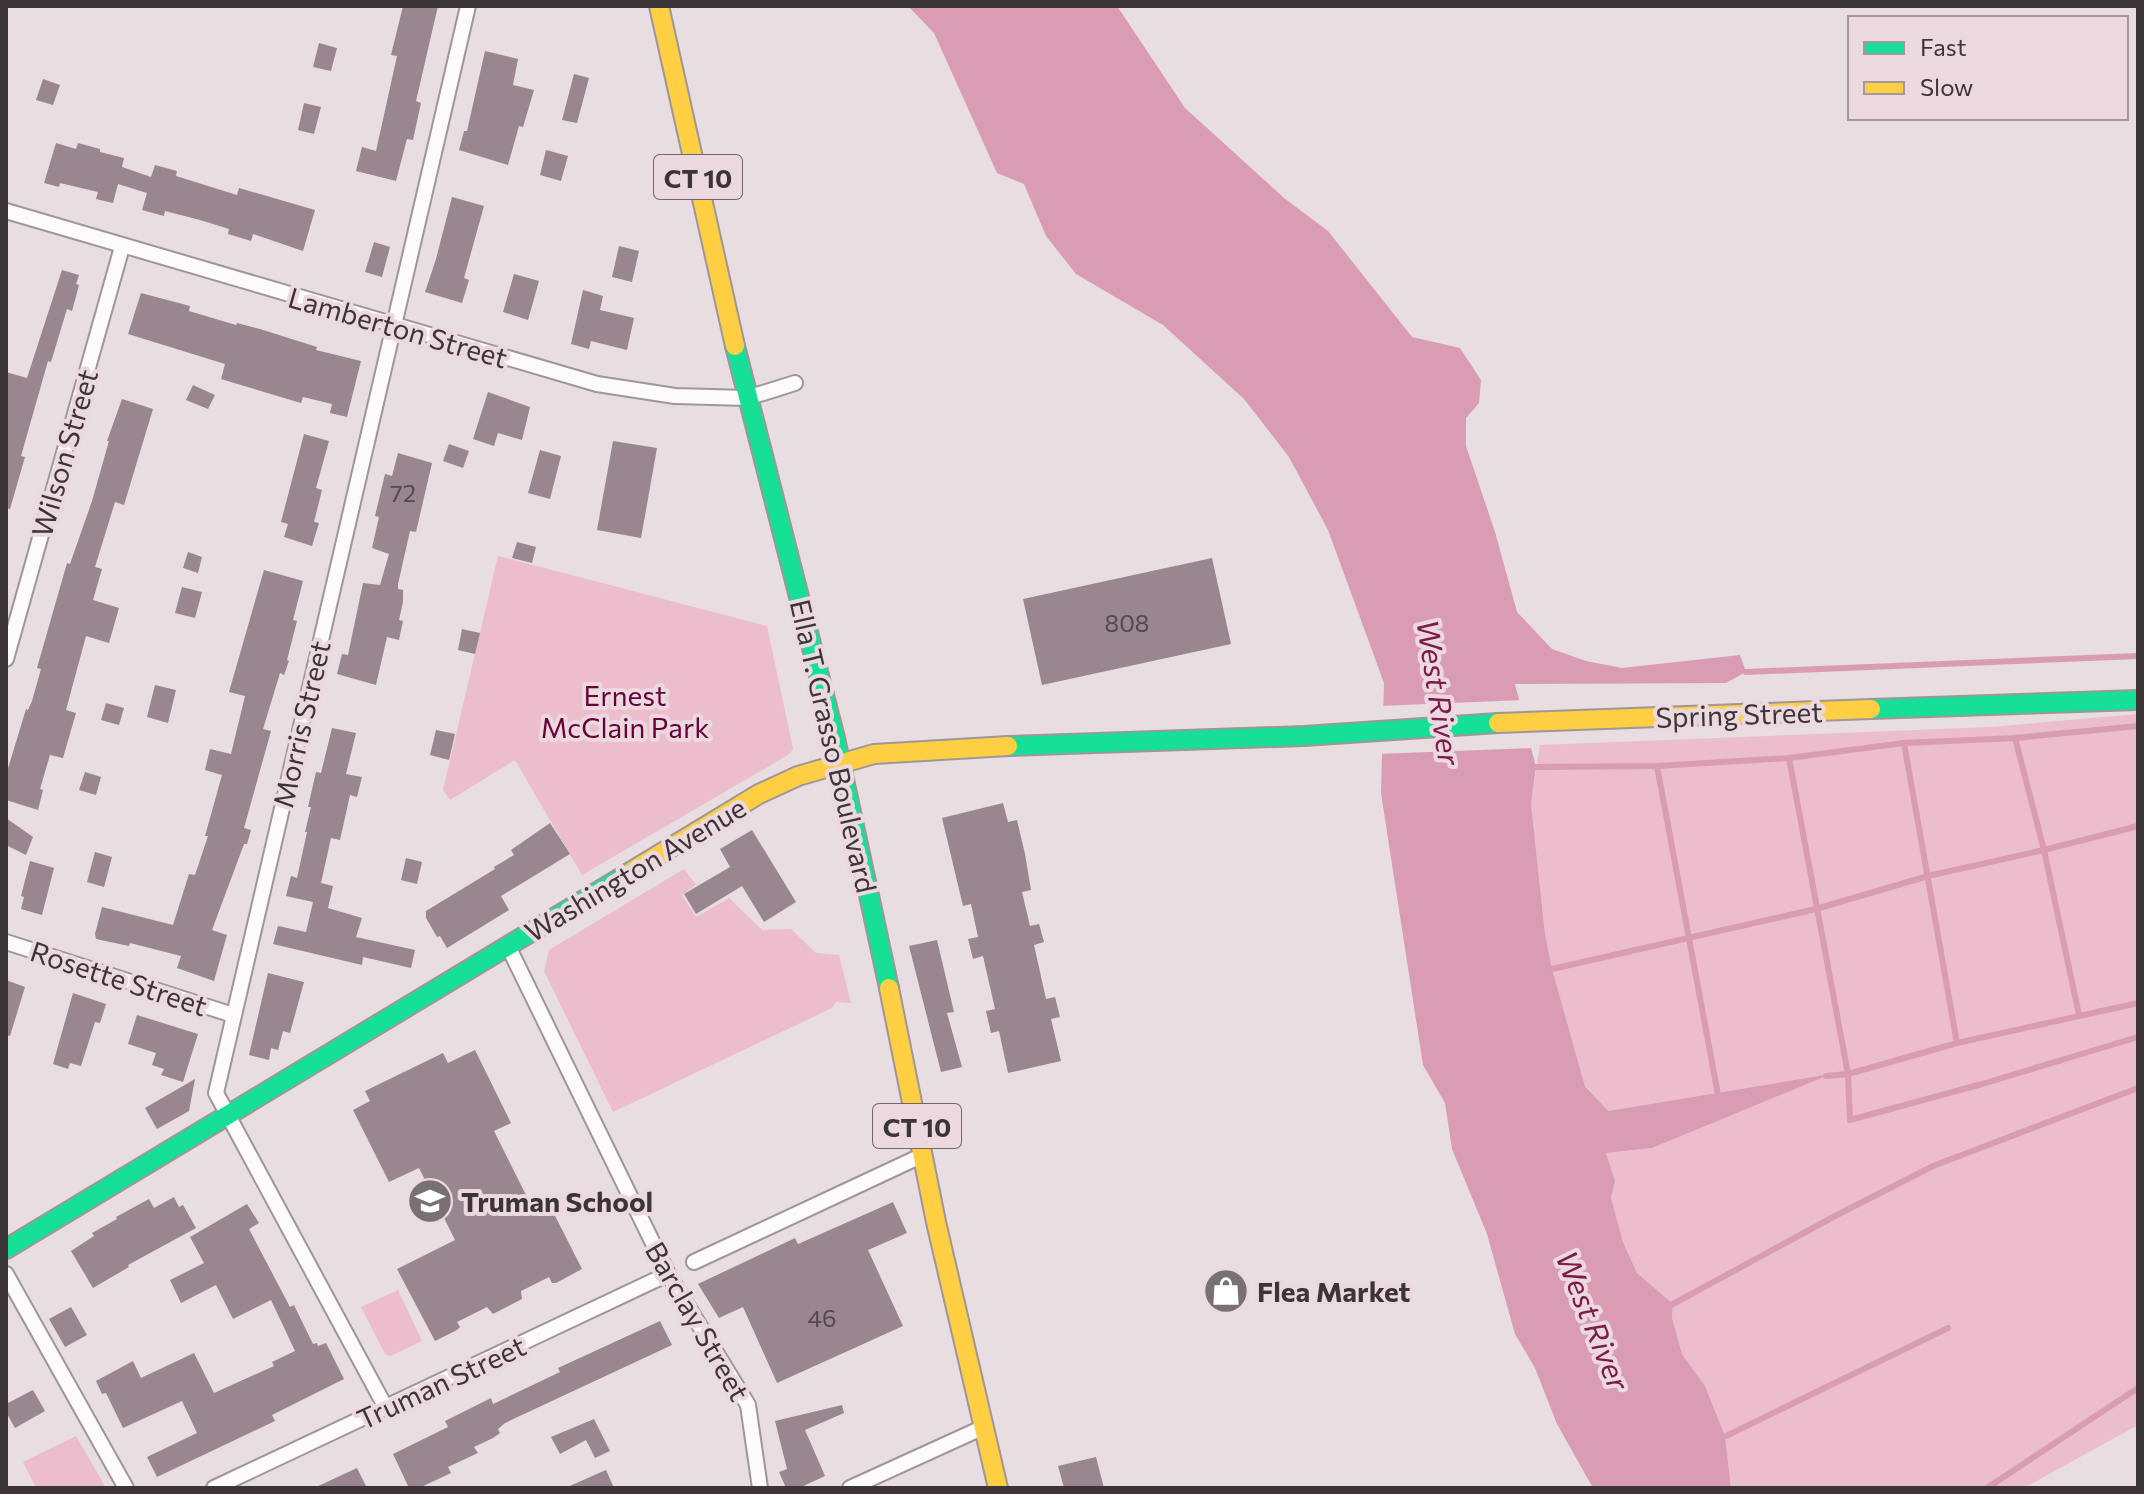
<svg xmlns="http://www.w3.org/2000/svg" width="2144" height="1494" viewBox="0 0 2144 1494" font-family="Commissioner,sans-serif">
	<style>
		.green { fill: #ebbdcd }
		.water { fill: #d99cb2 }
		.pier { fill: #e8dde0 }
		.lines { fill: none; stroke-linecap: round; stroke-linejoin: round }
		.stream { stroke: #d99cb2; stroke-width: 6 }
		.building { fill: #99868e }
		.street-casing { stroke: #9e9698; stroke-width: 18 }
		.fast-casing { stroke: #9e9698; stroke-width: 22 }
		.slow-casing { stroke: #9e9698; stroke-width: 22 }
		.street { stroke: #fcfafa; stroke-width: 14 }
		.fast { stroke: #16e098; stroke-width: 18 }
		.slow { stroke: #ffcf43; stroke-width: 18 }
		.labels { text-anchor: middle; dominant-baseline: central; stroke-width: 8; stroke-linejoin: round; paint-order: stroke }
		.number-label { font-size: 24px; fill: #53494d }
		.shield { fill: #ecd9df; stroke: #716669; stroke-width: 2 }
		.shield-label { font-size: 26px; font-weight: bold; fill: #3c3537 }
		.street-label { font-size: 28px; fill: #3c3537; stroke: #ecd9df }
		.park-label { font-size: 28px; fill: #680039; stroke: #ecd9df }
		.poi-label { font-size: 28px; font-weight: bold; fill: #3c3537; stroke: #ecd9df; text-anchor: start }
		.water-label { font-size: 30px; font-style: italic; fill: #7c1a49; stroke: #ecd9df }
	</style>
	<rect width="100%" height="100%" fill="#e8dde0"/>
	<g class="green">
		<path d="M498 556 767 626 793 749 788 755 582 875 515 760 450 800 443 790Z"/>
		<path d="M2138 714V1425L2024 1488H1731L1725 1436 1705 1386 1682 1354 1672 1318 1673 1304 1637 1273 1623 1242 1611 1198 1615 1181 1606 1153 1652 1148 1826 1075 1607 1111 1585 1085 1552 969 1545 934 1531 804 1540 745 1991 727Z"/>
		<path d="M684 869 696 885 682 895 696 917 729 898 762 930 791 929 816 953 839 955 851 1003 836 1002 832 1008 613 1112 544 971 549 950Z"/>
		<path d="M398 1290 422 1341 390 1356 385 1354 361 1307Z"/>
		<path d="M76 1436 106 1488H36L23 1462Z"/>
	</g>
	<path class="water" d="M908 6H1117L1185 108 1284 198 1328 231 1412 337 1460 348 1481 380 1479 403 1466 418V446L1495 532 1517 612 1552 649 1586 661 1622 668 1740 655 1746 672 1726 683 1515 684 1536 767 1531 804 1545 934 1552 969 1585 1086 1608 1111 1831 1074 1652 1148 1606 1153 1615 1181 1611 1198 1623 1242 1637 1273 1673 1304 1672 1318 1682 1354 1705 1386 1725 1436 1731 1488H1593L1557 1424 1535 1368 1515 1334 1487 1234 1452 1149 1445 1103 1423 1065 1381 793 1384 683 1328 530 1289 457 1244 399 1163 325 1076 274 1046 236 1024 184 997 173 934 33Z"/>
	<path class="pier" d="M1523 700 1535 748 1378 754 1379 706Z"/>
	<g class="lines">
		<g class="stream">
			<path d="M1746 672 2138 656"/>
			<path d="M2015 738 2044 850 2079 1015"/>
			<path d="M1904 743 1957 1043"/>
			<path d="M1789 758 1848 1074 1957 1043 2138 1003"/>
			<path d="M1657 766 1719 1100"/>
			<path d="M1536 767 1657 766 1789 758 1904 743 2015 738 2138 726"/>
			<path d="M1552 969 1816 909 1928 876 2044 850 2138 826"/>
			<path d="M1826 1076 1848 1074 1850 1120 1982 1084 2138 1037"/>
			<path d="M1673 1304 1835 1216 1933 1166 2138 1088"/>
			<path d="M1726 1436 1948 1328"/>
			<path d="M1987 1488 2138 1388"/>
		</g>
	</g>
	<g class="building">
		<path d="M403 6H438L416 101 421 103 413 140 407 139 396 181 356 171 362 147 376 151 397 56 391 55Z"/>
		<path d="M319 43 337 48 331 71 313 67Z"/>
		<path d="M485 51 518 59 513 85 534 90 523 127 519 126 508 165 459 150 464 131H467Z"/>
		<path d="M574 74 589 78 577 123 562 120Z"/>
		<path d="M43 79 60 85 53 105 36 100Z"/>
		<path d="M304 103 321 107 314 134 298 130Z"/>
		<path d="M56 143 76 149 78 143 100 149V152L124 158 122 167 151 177 155 165 177 171 176 176 237 195 239 188 315 210 303 251 253 234 251 241 228 234 229 229 200 220 165 211 164 216 142 210 147 193 118 184 113 203 96 199 98 192 60 183 59 187 44 183Z"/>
		<path d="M546 150 568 156 561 181 540 175Z"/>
		<path d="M452 197 484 206 464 278 469 280 462 303 425 292 436 259Z"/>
		<path d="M374 242 390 247 382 277 365 272Z"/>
		<path d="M619 246 639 251 632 282 612 277Z"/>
		<path d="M62 270 79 275 76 284 79 285 72 311 67 309 51 362 48 361 21 456 25 457 10 509 6 508V372L27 378Z"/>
		<path d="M514 274 539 281 528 320 503 312Z"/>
		<path d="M583 290 603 296 600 310 634 318 627 350 591 341 589 349 571 344Z"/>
		<path d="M141 293 190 306 189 311 236 325 237 323 260 329 317 347 316 350 361 361 347 417 330 413 332 404 303 397 301 403 221 379 225 364 128 334Z"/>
		<path d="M193 385 215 395 208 409 186 400Z"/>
		<path d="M488 392 530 407 522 440 498 433 494 446 473 439Z"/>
		<path d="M122 399 153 409 124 505 115 502 95 567 102 569 93 600 119 608 109 643 86 636 66 710 76 713 63 758 50 755 40 789 43 790 38 810 6 800V775L26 709 28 710 32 701 41 669 37 668 67 563 70 564 92 501 109 441H107Z"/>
		<path d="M304 434 329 441 316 488 322 490 314 522 319 523 312 546 284 537 288 524 281 522Z"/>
		<path d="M613 441 657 448 641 538 597 530Z"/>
		<path d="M449 444 469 451 463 468 443 461Z"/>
		<path d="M540 450 561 456 550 499 528 493Z"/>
		<path d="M398 453 432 463 416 532 410 531 398 584V589L403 590V602L399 620 403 621 399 640 387 637 376 685 337 674 342 654 348 655 363 583 380 585 389 554 372 548 379 517 375 516 385 474 392 476Z"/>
		<path d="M517 542 536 547 532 563 512 558Z"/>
		<path d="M188 552 202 557 198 573 183 568Z"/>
		<path d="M1212 558 1231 644 1042 685 1023 599Z"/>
		<path d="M264 570 303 581 293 620 297 621 287 660 289 661 284 675 280 673 263 729 271 731 244 828 251 830 247 844H244L212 930 227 935 214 981 177 968 181 956 130 943 129 946 96 939 95 934 102 907 173 925 189 874 195 875 208 836H205L222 775 205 770 210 749 231 754 245 696 229 692Z"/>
		<path d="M182 587 202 592 195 618 175 613Z"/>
		<path d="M462 629 480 633 475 654 458 650Z"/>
		<path d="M155 685 176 690 168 723 147 717Z"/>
		<path d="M106 703 124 708 119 725 101 720Z"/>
		<path d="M332 728 356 733 346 774 362 777 357 797 350 795 340 840 331 838 321 883 333 886 328 908 362 918 356 937 415 950 411 968 363 957 362 965 273 944 278 926 306 932 313 902 286 896 291 876 297 878 307 832H305L311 807H308L316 772 321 773Z"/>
		<path d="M436 730 455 734 449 760 430 755Z"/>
		<path d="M85 772 101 777 96 795 79 790Z"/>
		<path d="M1003 803 1008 822 1017 820 1025 854 1031 890 1022 892 1030 926 1039 924 1044 942 1034 945 1046 999 1055 997 1060 1017 1051 1019 1061 1061 1008 1073 999 1031 991 1033 986 1011 995 1009 983 956 973 959 968 939 978 937 971 904 963 906 942 818Z"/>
		<path d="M6 818 33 837 26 855 6 845Z"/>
		<path d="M550 823 570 854 501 896 509 910 447 948 440 936 437 937 426 918V911L495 869 494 867 514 855 511 850Z"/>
		<path d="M752 830 796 902 764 922 742 886 696 914 684 894 730 867 720 849Z"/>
		<path d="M95 852 112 857 104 887 87 882Z"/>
		<path d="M406 858 422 862 417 884 401 880Z"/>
		<path d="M30 861 54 868 42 915 21 909 24 897 21 896Z"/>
		<path d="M937 940 954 1012 947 1013 962 1067 941 1072 909 946Z"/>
		<path d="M268 973 304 982 290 1033 283 1031 278 1050 271 1048 269 1060 249 1055Z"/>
		<path d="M6 980 25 987 10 1036 6 1035Z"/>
		<path d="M73 993 106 1004 100 1023 95 1022 81 1066 70 1063 68 1069 53 1064Z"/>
		<path d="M137 1015 198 1034 183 1082 161 1075 164 1069 152 1065 156 1053 128 1044Z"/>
		<path d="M475 1050 511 1123 494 1131 530 1203 545 1196 582 1269 556 1283H552L549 1277 521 1291 522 1299 493 1314 487 1307 457 1322 460 1327 457 1330 435 1341 397 1269 455 1240 419 1168 389 1182 353 1110 370 1101 365 1091 443 1053 448 1063Z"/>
		<path d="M195 1079 189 1111 157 1129 145 1108Z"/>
		<path d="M174 1197 179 1207 183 1205 196 1228 128 1265 129 1267 93 1288 71 1251 94 1236 92 1233 117 1219 116 1217 149 1199 154 1208Z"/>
		<path d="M893 1202 907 1233 868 1250 903 1326 777 1383 743 1307 719 1318 698 1284 795 1238 798 1244Z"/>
		<path d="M247 1204 259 1223 249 1229 290 1307 294 1305 313 1344 317 1343 318 1346 326 1343 344 1379 272 1415 275 1421 157 1477 147 1457 197 1433 182 1401 123 1428 106 1393 102 1394 96 1381 133 1361 141 1378 194 1353 214 1393 274 1366 272 1362 295 1351 271 1300 233 1319 216 1285 181 1303 170 1280 204 1263 190 1237Z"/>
		<path d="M71 1307 87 1335 65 1347 49 1319Z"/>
		<path d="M660 1321 672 1345 505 1423 498 1429 500 1433 493 1438 474 1447 478 1453 448 1467 451 1473 419 1488H409L393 1454 448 1427 445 1421 491 1398 493 1404 560 1372 558 1368Z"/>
		<path d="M33 1390 45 1411 15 1428 6 1412V1404Z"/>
		<path d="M842 1405 844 1413 805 1430 825 1476 799 1488H786L779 1472 787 1469 775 1421Z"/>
		<path d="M594 1419 610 1451 595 1458 586 1440 560 1454 551 1437Z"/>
		<path d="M1096 1457 1104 1488H1064L1058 1466Z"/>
		<path d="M357 1468 367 1488H314Z"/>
		<path d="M606 1470 614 1488H565Z"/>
	</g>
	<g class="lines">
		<g class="street-casing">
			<g id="street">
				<path d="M6 211 597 384 675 396 747 398 795 383"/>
				<path d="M6 659 122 247"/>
				<path d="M6 942 233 1015"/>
				<path d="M508 946 668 1274 748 1405 760 1488"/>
				<path d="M694 1262 923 1155"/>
				<path d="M6 1274 126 1488"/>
				<path d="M386 1408 216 1093 468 6"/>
				<path d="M214 1488 668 1274"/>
				<path d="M850 1488 984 1427"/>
			</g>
		</g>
		<g class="fast-casing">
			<g id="fast">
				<path d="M735 346 835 738 889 988"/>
				<path d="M1871 709 2138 700"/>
				<path d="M1008 746 1304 736 1498 723"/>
				<path d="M6 1249 632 871"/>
			</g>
		</g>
		<g class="slow-casing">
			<g id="slow">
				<path d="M659 6 735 346"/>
				<path d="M1498 723 1871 709"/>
				<path d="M632 871 759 794 798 776 874 754 1008 746"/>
				<path d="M889 988 936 1222 998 1488"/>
			</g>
		</g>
		<use href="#street" class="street"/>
		<use href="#fast" class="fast"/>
		<use href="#slow" class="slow"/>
	</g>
	<defs>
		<g id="school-disc" transform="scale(2.3)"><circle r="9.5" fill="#787072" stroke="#ecd9df"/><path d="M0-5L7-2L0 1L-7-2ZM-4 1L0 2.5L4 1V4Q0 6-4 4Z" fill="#fff"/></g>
		<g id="shop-disc" transform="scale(2.3)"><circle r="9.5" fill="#787072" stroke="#ecd9df"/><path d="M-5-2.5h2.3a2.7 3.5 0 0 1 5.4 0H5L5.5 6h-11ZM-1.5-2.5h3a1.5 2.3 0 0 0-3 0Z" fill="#fff"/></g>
	</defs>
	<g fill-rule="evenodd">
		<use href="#school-disc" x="430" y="1201"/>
		<use href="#shop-disc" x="1226" y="1291"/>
	</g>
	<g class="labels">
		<g class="number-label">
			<text x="403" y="492">72</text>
			<text x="1127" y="622">808</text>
			<text x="822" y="1317">46</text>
		</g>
		<g class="shield">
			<rect x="654" y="155" width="88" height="44" rx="6"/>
			<rect x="873" y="1104" width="88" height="44" rx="6"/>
		</g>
		<g class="shield-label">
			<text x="698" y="177">CT 10</text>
			<text x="917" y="1126">CT 10</text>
		</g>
		<g class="street-label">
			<text transform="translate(398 327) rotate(16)">Lamberton Street</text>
			<text transform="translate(64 453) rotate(-74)">Wilson Street</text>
			<text transform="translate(1739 714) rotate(-2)">Spring Street</text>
			<text transform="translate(301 724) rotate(-77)">Morris Street</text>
			<text transform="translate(834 746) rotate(77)">Ella T. Grasso Boulevard</text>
			<text transform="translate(635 869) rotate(-31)">Washington Avenue</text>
			<text transform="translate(119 978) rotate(18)">Rosette Street</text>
			<text transform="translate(698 1321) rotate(60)">Barclay Street</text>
			<text transform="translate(441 1382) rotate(-25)">Truman Street</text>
		</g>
		<g class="park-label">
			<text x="625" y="695">Ernest<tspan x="625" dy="32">McClain Park</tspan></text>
		</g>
		<g class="poi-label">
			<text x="461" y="1201">Truman School</text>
			<text x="1257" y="1291">Flea Market</text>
		</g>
		<g class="water-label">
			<text transform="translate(1440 692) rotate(81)">West River</text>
			<text transform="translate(1594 1320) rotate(68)">West River</text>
		</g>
	</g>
	<rect width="2144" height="1494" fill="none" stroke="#3c3537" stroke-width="16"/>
	<rect x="1848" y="16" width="280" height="104" fill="#ecd9df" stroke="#a6979c" stroke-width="2"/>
	<rect x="1864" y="42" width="40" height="12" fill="#16e098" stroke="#a6979c" stroke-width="2"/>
	<text x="1920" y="56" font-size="24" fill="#3c3537">Fast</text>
	<rect x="1864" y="82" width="40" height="12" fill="#ffcf43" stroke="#a6979c" stroke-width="2"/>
	<text x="1920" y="96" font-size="24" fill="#3c3537">Slow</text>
</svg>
